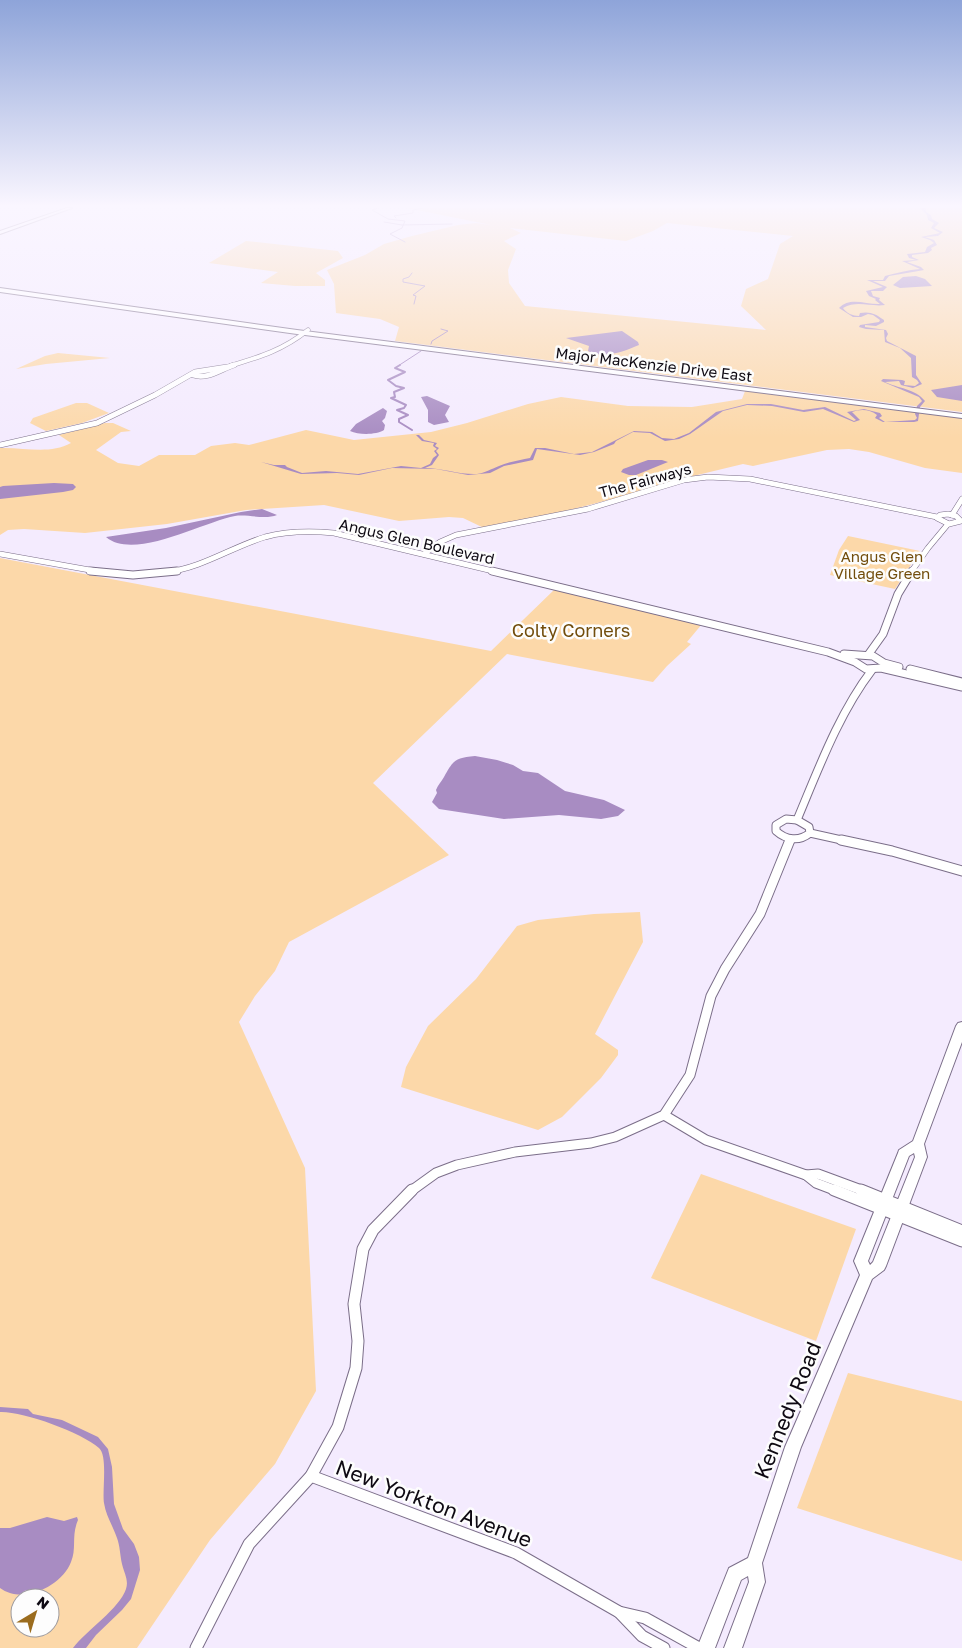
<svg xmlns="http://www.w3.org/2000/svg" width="962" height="1648" viewBox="0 0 962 1648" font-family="'Golos Text',sans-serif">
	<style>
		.green { fill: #fcd8a9; fill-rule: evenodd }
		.water { fill: #a88cc2 }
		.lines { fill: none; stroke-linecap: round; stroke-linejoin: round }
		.stream-far1 { stroke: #a88cc2; stroke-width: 1 }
		.stream { stroke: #a88cc2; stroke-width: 2 }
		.minor-far4-casing { stroke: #7b6e89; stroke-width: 5 }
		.minor-far3-casing { stroke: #7b6e89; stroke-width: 6 }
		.minor-far2-casing { stroke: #7b6e89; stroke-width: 9 }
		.minor-far1-casing { stroke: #7b6e89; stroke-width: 11 }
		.minor-casing { stroke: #7b6e89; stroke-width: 13 }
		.major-casing { stroke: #7b6e89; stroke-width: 2 }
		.minor-far4 { stroke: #fff; stroke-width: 4 }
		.minor-far3 { stroke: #fff; stroke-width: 5 }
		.minor-far2 { stroke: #fff; stroke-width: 7 }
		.minor-far1 { stroke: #fff; stroke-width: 9 }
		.minor { stroke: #fff; stroke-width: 11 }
		.major { fill: #fff; fill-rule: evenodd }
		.labels { text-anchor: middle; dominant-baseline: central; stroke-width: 5; stroke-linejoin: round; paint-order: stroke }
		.far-street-label { font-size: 15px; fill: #0e0912; stroke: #fdfdfd }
		.far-park-label { font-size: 15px; fill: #724d0c; stroke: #fdfdfd }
		.park-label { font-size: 18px; fill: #724d0c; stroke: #fdfdfd }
		.near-street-label { font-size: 21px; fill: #0e0912; stroke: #fdfdfd }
	</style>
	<rect width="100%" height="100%" fill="#f4ebfe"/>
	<g class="green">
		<path d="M407 208H962V412L395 341 399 327 380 319 336 313 334 284 327 270 365 255 384 244 412 236 458 225 476 223 491 225ZM667 223 793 236 780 244 768 279 746 289 741 306 766 330 525 306 509 283 508 270 516 249 504 241 521 233 510 228 626 241 653 231Z"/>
		<path d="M246 241 338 251 343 258 316 273 325 280V286H295L261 283 278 272 209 263Z"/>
		<path d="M58 353 110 358 46 364 16 369 45 356Z"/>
		<path d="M747 386 962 415V473L925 468 869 452 849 449 827 450 753 466 743 464 685 478 620 497 558 513 484 528 463 518 449 517 399 521 324 505 246 510 167 524 85 533 24 529 8 530 0 535V448C24 447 49 455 71 443L59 435 105 423H113L131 431 121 432 96 450 118 463 139 466 159 455H195L211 446 235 443 249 445 306 430 354 440 431 432 467 423 528 404 561 397 628 406 692 407 742 399Z"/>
		<path d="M76 403H87L109 413 82 423 46 431 30 423 33 418Z"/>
		<path d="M848 536 920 551 895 589 830 575 839 550Z"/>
		<path d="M0 558 491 651 555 589 702 624 687 642 691 644 667 666 653 682 507 654 373 783 449 855 289 942 275 971 255 996 239 1022 305 1168 316 1391 275 1464 210 1540 137 1648H0ZM20 1598H50V1628H20Z"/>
		<path d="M640 912 643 942 595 1034 618 1050V1055L601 1078 562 1117 538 1130 401 1087 406 1067 428 1026 476 979 517 926 538 920 594 914Z"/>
		<path d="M701 1174 856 1229 816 1341 651 1278Z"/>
		<path d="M848 1373 962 1401V1561L797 1508Z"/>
	</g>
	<g class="water">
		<path d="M920 208H926V212L931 215 932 219 939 223 934 228 943 232 938 236 925 237 934 240 937 245 931 248 932 250 928 253 912 255V257L919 260 907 262 921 267 924 270C913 272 901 274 889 276L885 281H873L887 287 883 291H871L873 296 880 298 879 300 885 305C870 307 857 300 843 308 846 313 853 316 859 316L860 313C870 311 876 314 884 320V322L876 326 865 325V327L886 330 888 334 886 338 887 341 916 356V375L922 384 913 388 901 385 899 381 885 382C897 388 916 389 925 401L920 407 918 421 914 422H883L875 418 877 415C870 409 860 409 852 412L860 420 854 422 823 409 804 412 772 406 747 405 723 411 690 434 679 439 665 441 650 433 633 432 616 441 614 444 594 452 580 455 537 449 533 460 504 466 490 473 468 475 436 469 392 468 359 475 337 473 301 474 261 462 274 465H285L287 467 302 473 326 471 358 474 401 466 421 468 430 464 433 458 437 455 434 451 437 449 433 446 434 443 422 441 416 435H419L424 440 437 443 435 446 439 448 436 451 439 455 432 465 425 468C442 468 461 475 477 474 485 473 491 469 499 466 508 462 520 460 530 458L535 448H545L574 454 592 452 634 431 652 432 662 438 674 439 689 433 716 412 747 404H771L803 410 825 407 854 421 856 420 847 412 864 409 880 413 882 416 879 418 885 422 915 420 917 418 915 414 917 406 922 401 919 397 881 381 883 379 902 380 905 381 904 385 915 386 919 383 917 380 912 377 911 358 900 348 885 342 884 330 866 329 859 327 860 325 879 322 880 320 873 315 868 314 861 317H853L839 308C850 296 867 305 880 304L875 300 876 299 869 296 866 291 883 287 867 280H883L885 276C897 273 908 270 920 269L902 261 916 260 909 258 907 254 925 252 927 247 934 243 930 240 921 237 940 233 931 228 934 223 928 220 927 215Z"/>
		<path d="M916 276 925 279 932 286 900 288 893 285 903 277Z"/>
		<path d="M622 331 638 342 639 345C625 351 603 360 588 351L589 346 566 338Z"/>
		<path d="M962 385V401L937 397 931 390Z"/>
		<path d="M427 396 450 406 445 415 449 422 434 425 428 422V410L421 397Z"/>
		<path d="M383 408 387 411 385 418 382 421 385 425 384 430C376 435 359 435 350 431L356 424Z"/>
		<path d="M648 460H662L668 462 636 475H629L621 472 623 469Z"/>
		<path d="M54 483 73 484 76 487 73 490 63 492 0 499V487L3 486Z"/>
		<path d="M262 509 277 515C265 520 248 514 235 516 203 522 134 561 106 537L166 528 241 512Z"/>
		<path d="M475 756 497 760 513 765 523 771 538 773 565 791 604 800 625 810 618 816 601 819 559 815 504 819 439 809 432 802 437 793 436 790C438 785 441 782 444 777 453 761 454 758 475 756Z"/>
		<path d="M0 1407 28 1409 33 1414 62 1420 98 1437 108 1449 112 1467 114 1504 123 1529 134 1544 139 1557 140 1570 131 1599 122 1610 96 1635 86 1648H73C86 1631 120 1608 126 1589 129 1580 124 1573 122 1564 120 1555 120 1546 117 1538 113 1526 106 1516 104 1503 102 1490 108 1456 99 1448 81 1432 22 1411 0 1412Z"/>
		<path d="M47 1517 64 1521 77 1517 78 1520C71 1536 77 1548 71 1562 62 1586 23 1605 0 1588V1528H10Z"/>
	</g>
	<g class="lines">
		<g class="stream-far1">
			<path d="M378 208 372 210 388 219 405 221 402 228 390 234 405 242"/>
			<path d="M396 218 394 216 413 213V210L423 208"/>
			<path d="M384 222 402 225"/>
			<path d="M402 225 452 224"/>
			<path d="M412 273 409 277 403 279V282L425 286 413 295 416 296 414 304"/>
			<path d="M431 344 432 341 448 331 441 329"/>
			<path d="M398 366 421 351"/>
		</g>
		<path class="stream" d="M400 365 395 368 405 372 388 380 396 386 404 388 394 392 395 397 391 398 406 405 404 408 397 410 408 415 399 419V422L412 430"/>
		<g class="minor-far4-casing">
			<path id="minor-far4" d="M230 366C260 357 283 350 308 330"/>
		</g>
		<g class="minor-far3-casing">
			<g id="minor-far3">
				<path d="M193 375C207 380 221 369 234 365"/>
				<path d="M0 445 97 423 155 395 195 372 227 367"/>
				<path d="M948 514 956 516 961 521 949 524 937 518 940 515Z"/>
				<path d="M952 515 962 499"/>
				<path d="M0 554 101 572"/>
				<path d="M424 554 440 542 456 535 588 509 684 480 708 477 750 479 937 517"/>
				<path d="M167 572C202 568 232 547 265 537 287 531 311 531 334 533L497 572"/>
				<path d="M911 572 928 548 948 524"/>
			</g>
		</g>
		<g class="minor-far2-casing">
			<g id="minor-far2">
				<path d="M90 571 133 575 177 571"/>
				<path d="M492 571 828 652 855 662 866 669 881 668 962 687"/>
				<path d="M844 654 873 656 884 663 899 667"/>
				<path d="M868 655 883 634 898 594 912 571"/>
				<path d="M910 669 962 682"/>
				<path d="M786 819 797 820 809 827 810 833C799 842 786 840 776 831V825Z"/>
				<path d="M797 820C818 770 839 713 872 670"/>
				<path d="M810 833 846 841"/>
				<path d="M789 841 790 839"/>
			</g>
		</g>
		<g class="minor-far1-casing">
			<g id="minor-far1">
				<path d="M841 840 892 851 962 871"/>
				<path d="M664 1115 706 1140 806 1175 816 1183 837 1191"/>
				<path d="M806 1175 818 1174 864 1191"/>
				<path d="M411 1191 436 1173 457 1165 515 1152 591 1143 615 1137 664 1115 690 1075 711 996 725 969 760 914 790 840"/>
			</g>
		</g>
		<g class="minor-casing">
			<g id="minor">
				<path d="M834 1190 962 1241"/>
				<path d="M861 1190 962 1231"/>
				<path d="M311 1476 516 1553 619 1612 642 1636 664 1648"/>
				<path d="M619 1612 645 1618 699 1648"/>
				<path d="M196 1648 249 1544 311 1476 338 1427 356 1368 358 1341 354 1304 363 1249 373 1230 412 1190"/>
			</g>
		</g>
		<g class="major-casing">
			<g id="major">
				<path d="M67 208H72L0 234V231Z"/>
				<path d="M0 288 297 330 962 414V418L297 334 0 292Z"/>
				<path d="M962 1022V1042L924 1144 927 1157 886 1266 884 1270 872 1279 801 1447 762 1563 765 1582 742 1648H724L749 1582 748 1576 741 1580 715 1648H697L729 1568 748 1558 785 1447 860 1275 854 1261 898 1153 899 1150 913 1141 956 1026 958 1023ZM914 1153 915 1157 873 1262 870 1265 868 1261 909 1156Z"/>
			</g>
		</g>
		<use href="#minor-far4" class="minor-far4"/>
		<use href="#minor-far3" class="minor-far3"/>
		<use href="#minor-far2" class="minor-far2"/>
		<use href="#minor-far1" class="minor-far1"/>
		<use href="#minor" class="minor"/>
		<use href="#major" class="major"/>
	</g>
	<linearGradient id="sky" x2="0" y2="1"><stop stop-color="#8ea4d9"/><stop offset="0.47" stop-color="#faf6ff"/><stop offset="1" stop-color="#faf6ff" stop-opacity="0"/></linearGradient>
	<rect width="962" height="438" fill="url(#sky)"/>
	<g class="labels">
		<g class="far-street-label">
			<text transform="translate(654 364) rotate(7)">Major MacKenzie Drive East</text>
			<text transform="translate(645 480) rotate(-15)">The Fairways</text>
			<text transform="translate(417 541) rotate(13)">Angus Glen Boulevard</text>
		</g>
		<g class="far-park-label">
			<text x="882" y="556">Angus Glen<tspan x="882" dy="17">Village Green</tspan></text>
		</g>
		<g class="park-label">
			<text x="571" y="630">Colty Corners</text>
		</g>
		<g class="near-street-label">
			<text transform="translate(787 1410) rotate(-68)">Kennedy Road</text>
			<text transform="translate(434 1503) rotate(21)">New Yorkton Avenue</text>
		</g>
	</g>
	<g transform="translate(35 1613) rotate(38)"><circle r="24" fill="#fdfdfd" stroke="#9d9b9f"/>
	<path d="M0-4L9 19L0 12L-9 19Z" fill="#9b6c1e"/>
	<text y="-8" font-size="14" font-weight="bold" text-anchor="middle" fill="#0e0912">N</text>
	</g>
</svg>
